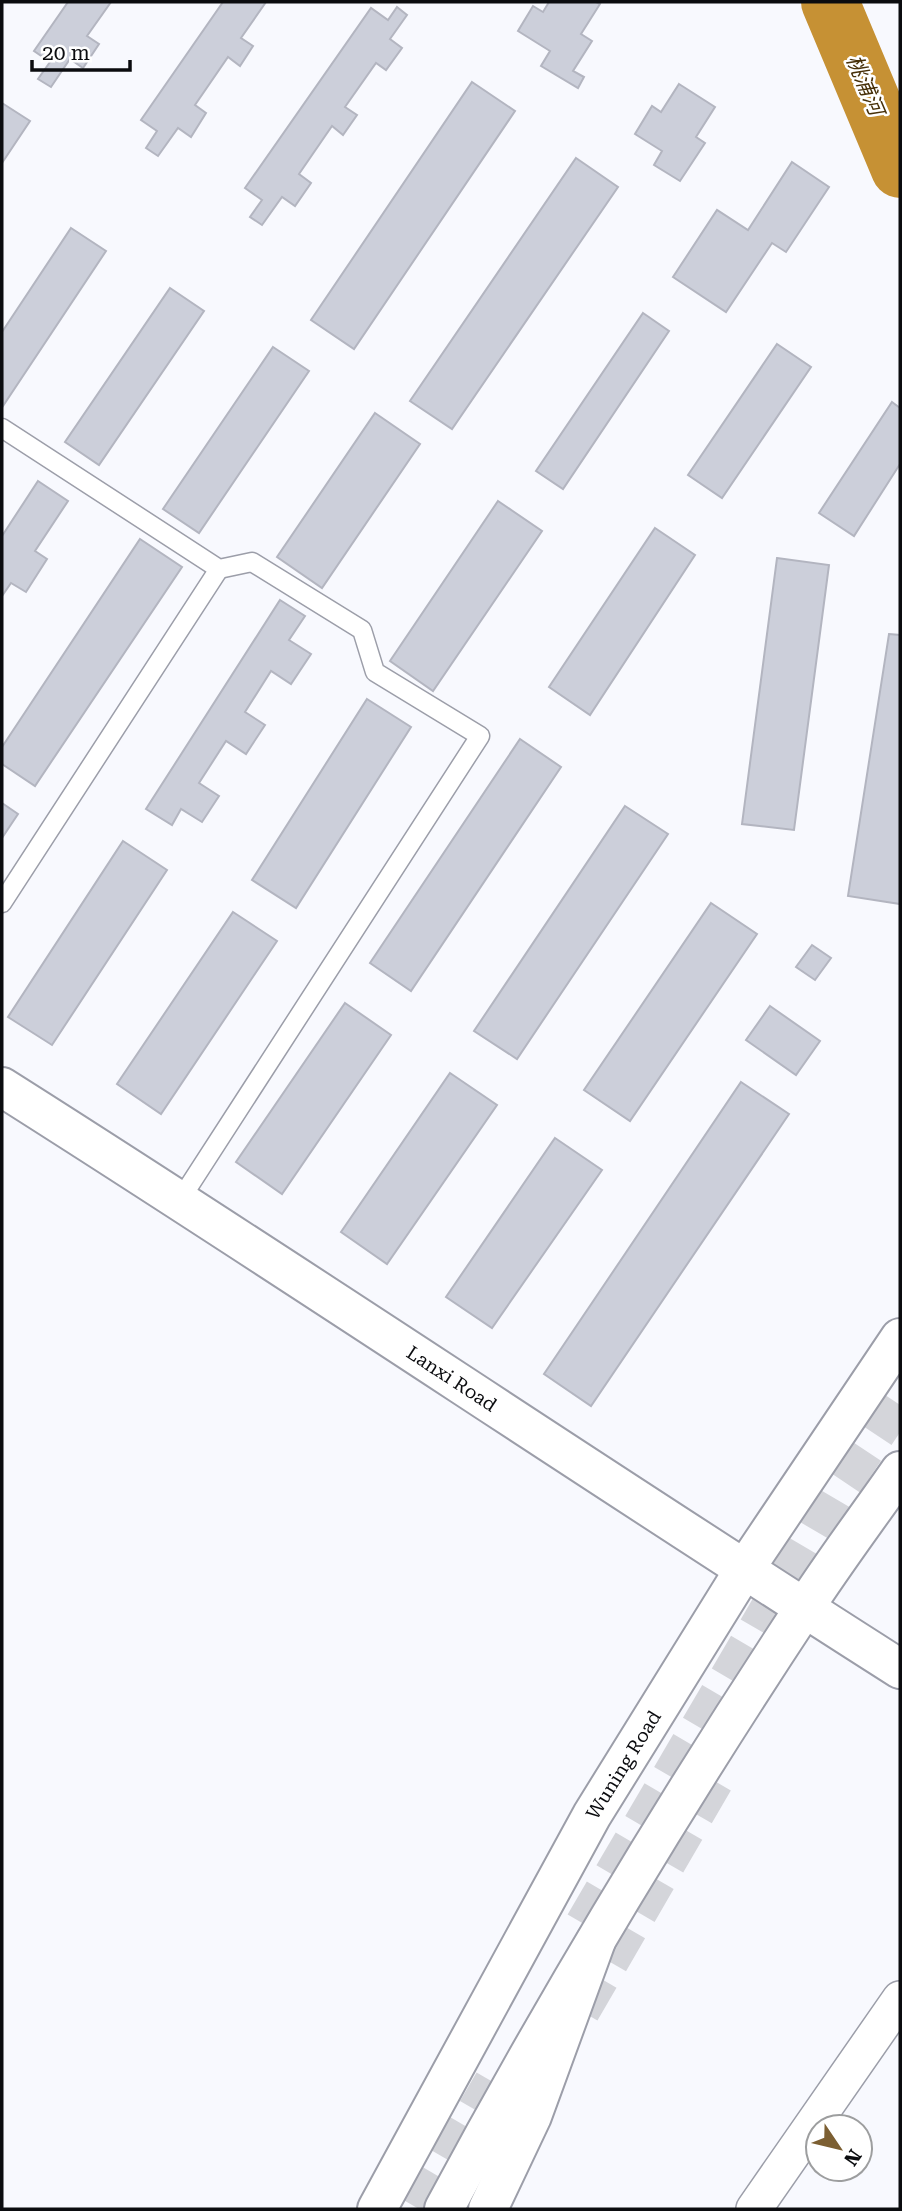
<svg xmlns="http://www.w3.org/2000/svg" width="902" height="2211" viewBox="0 0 902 2211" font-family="'Roboto Serif','Noto Sans SC',serif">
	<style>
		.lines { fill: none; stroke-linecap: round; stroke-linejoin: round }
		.river { stroke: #c69134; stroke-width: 58 }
		.building { fill: #cccfda; stroke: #b3b5c0; stroke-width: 2 }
		.highway-tunnel { stroke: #d4d5da; stroke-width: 38; stroke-dasharray: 38 19; stroke-linecap: butt }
		.lane-casing { stroke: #9c9ea9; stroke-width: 21 }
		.street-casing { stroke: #9c9ea9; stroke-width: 38 }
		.secondary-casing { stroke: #9c9ea9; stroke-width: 42 }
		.primary-casing { stroke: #9c9ea9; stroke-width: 42 }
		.highway-casing { stroke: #9c9ea9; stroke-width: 42 }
		.lane { stroke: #fff; stroke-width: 18 }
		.street { stroke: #fff; stroke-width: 35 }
		.secondary { stroke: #fff; stroke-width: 38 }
		.primary { stroke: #fff; stroke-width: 38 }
		.highway { stroke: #fff; stroke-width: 38 }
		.labels { text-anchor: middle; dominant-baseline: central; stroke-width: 5; stroke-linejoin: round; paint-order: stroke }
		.street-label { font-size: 19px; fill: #0b0c0f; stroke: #fff }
		.water-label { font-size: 21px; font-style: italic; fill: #473009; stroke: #fff }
	</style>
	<rect width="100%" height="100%" fill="#f8f9fe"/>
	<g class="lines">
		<path class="river" d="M830 2 900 169"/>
	</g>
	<g class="building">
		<path d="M68 2H111L87 36 99 44 83 68 70 59 51 87 38 79 50 62 34 51Z"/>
		<path d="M223 2H266L241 38 253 46 240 66 228 57 195 105 206 113 191 137 178 128 158 156 146 148 157 131 141 120Z"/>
		<path d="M549 2H596L600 4 581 34 592 41 573 71 584 77 578 88 541 66 550 51 518 31 533 6 543 12Z"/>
		<path d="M397 7 407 15 390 39 402 48 386 70 376 63 345 107 357 115 343 135 332 126 299 174 311 183 295 206 282 197 262 225 250 217 262 200 245 188 371 8 388 20Z"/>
		<path d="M472 82 515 111 354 349 311 320Z"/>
		<path d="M679 84 715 107 696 137 705 143 680 181 654 165 662 151 635 134 652 106 661 112Z"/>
		<path d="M2 103 30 121 2 163Z"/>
		<path d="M576 158 618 187 452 429 410 401Z"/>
		<path d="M792 162 829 187 786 252 772 243 726 312 673 277 717 210 748 230Z"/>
		<path d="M71 228 106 251 3 406 2 332Z"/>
		<path d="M170 288 204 311 99 465 65 442Z"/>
		<path d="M643 313 669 331 563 489 536 471Z"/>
		<path d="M777 344 811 367 722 498 688 475Z"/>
		<path d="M273 347 309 371 199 533 163 509Z"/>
		<path d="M892 402 900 408V464L854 536 819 513Z"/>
		<path d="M375 413 420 444 322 588 277 557Z"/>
		<path d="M38 481 68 501 35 551 47 559 26 592 11 583 2 596V536Z"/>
		<path d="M498 501 542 531 433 691 390 661Z"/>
		<path d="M655 528 695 555 590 715 549 687Z"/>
		<path d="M140 539 182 567 35 786 2 764V747Z"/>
		<path d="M777 558 829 565 794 830 742 824Z"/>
		<path d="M280 600 305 616 289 640 311 654 291 684 271 671 245 712 265 725 246 754 226 741 199 783 219 796 202 822 181 809 172 825 146 809Z"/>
		<path d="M889 634 900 635V904L848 896Z"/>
		<path d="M367 699 411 727 296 908 252 880Z"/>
		<path d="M520 739 561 767 411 991 370 963Z"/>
		<path d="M2 803 18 814 2 838Z"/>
		<path d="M625 806 668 834 517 1059 474 1031Z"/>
		<path d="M123 841 167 870 52 1045 8 1017Z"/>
		<path d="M711 903 757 934 630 1121 584 1090Z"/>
		<path d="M233 912 277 941 161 1114 117 1084Z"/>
		<path d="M812 945 831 958 815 980 796 967Z"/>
		<path d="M345 1003 391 1035 282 1194 236 1162Z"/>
		<path d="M770 1006 820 1041 796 1075 746 1040Z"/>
		<path d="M450 1073 497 1105 387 1264 341 1232Z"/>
		<path d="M741 1082 789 1114 591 1406 544 1374Z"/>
		<path d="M555 1138 602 1170 492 1328 446 1297Z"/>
	</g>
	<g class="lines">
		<g class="highway-tunnel">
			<path d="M584 1924 838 1491 900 1398"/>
			<path d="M581 2011 723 1766"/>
			<path d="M419 2209 493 2082"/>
			<path d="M466 2209 497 2157"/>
		</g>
		<g class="lane-casing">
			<g id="lane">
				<path d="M2 428 219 569 252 562 362 630 375 672 480 736 180 1200"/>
				<path d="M2 903 219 569"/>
			</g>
		</g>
		<g class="street-casing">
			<path id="street" d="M754 2209 900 1999"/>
		</g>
		<g class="secondary-casing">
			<g id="secondary">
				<path id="s1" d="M2 1087C304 1278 599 1478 900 1669"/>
			</g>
		</g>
		<g class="primary-casing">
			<g id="primary">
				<path id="s2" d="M377 2209 592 1815 744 1570 900 1338"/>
				<path d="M444 2209C554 2004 675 1804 803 1610 834 1562 868 1517 900 1471"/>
			</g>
		</g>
		<g class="highway-casing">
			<path id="highway" d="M488 2209 532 2116 596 1941"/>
		</g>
		<use href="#lane" class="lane"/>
		<use href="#street" class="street"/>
		<use href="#secondary" class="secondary"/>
		<use href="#primary" class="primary"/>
		<use href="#highway" class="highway"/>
	</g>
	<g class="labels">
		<g class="street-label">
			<text stroke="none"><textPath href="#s1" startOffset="536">Lanxi Road</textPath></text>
			<text stroke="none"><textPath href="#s2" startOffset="508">Wuning Road</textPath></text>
		</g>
		<g class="water-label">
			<text transform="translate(865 85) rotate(67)">桃浦河</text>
		</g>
	</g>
	<rect width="902" height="2211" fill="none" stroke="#0b0c0f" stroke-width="7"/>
	<g transform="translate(839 2148) rotate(125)"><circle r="33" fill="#ffffff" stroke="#9d9e9f" stroke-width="2"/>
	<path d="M0-5L12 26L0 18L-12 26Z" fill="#7c5f32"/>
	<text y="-10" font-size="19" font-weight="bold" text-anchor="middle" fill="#0b0c0f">N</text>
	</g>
	<path d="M32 60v10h98v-10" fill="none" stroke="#0b0c0f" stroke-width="3.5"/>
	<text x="42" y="60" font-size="21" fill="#0b0c0f" stroke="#ffffff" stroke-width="5" paint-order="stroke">20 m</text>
</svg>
